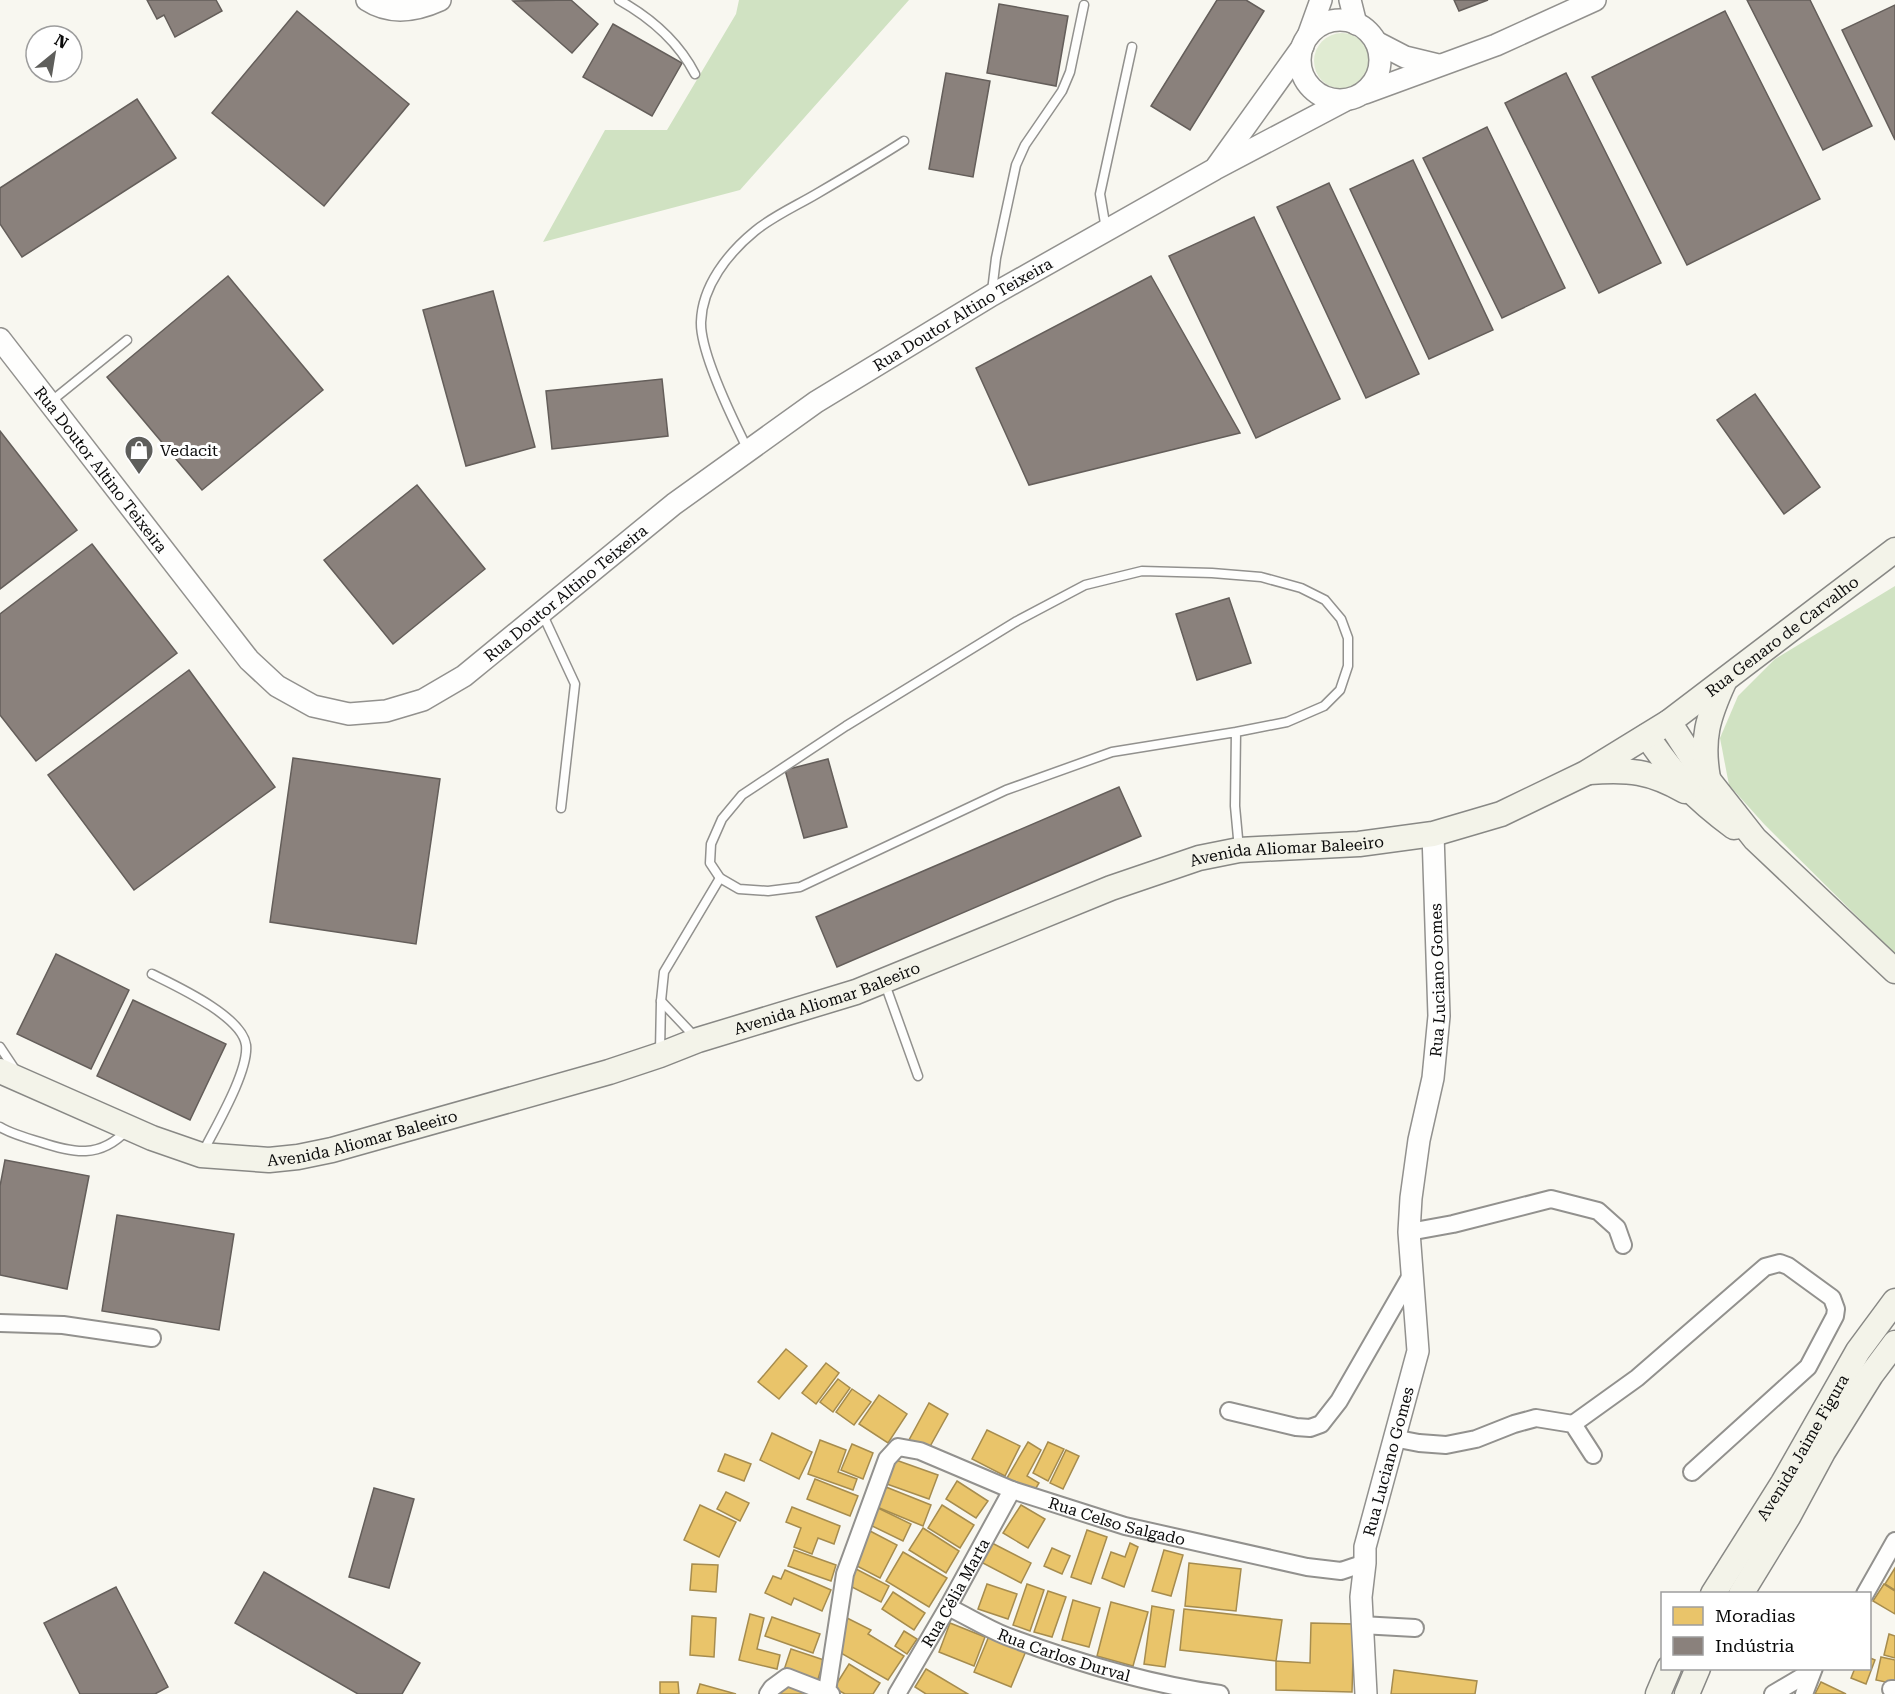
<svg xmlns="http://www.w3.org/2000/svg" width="1895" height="1694" viewBox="0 0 1895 1694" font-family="'Roboto Serif',serif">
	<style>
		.green { fill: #e0ebd2 }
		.forest { fill: #d0e2c2 }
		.homes { fill: #e9c46a; stroke: #a68c4e; stroke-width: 1.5 }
		.industry { fill: #8a817c; stroke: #645e5a; stroke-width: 1.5 }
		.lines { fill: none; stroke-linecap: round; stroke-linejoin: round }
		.service-casing { stroke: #92918e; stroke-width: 11 }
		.minor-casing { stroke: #92918e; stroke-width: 20 }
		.tertiary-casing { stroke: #92918e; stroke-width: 24 }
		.secondary-casing { stroke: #888885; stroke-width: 27 }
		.service { stroke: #fefefd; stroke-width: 8 }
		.minor { stroke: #fefefd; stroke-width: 16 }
		.tertiary { stroke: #fefefd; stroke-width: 21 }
		.secondary { stroke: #f3f3e9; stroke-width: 24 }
		.labels { text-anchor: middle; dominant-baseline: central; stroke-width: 6; stroke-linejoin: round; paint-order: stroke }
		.street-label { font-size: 16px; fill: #0b0b0b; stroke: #fff }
		.poi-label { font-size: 16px; fill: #0b0b0b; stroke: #fff; text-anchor: start }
	</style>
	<rect width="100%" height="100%" fill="#f8f7f0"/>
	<circle class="green" cx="1342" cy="61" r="28"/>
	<g class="forest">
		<path d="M739 0H909L740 190 543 242 605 130H667L736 14Z"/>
		<path d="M1895 586V954L1764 824 1729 785 1720 738 1738 696 1775 659Z"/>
	</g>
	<g class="homes">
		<path d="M786 1349 807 1366 779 1399 758 1382Z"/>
		<path d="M826 1363 839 1373 816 1404 802 1393Z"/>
		<path d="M838 1379 850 1388 833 1412 820 1402Z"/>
		<path d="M852 1389 871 1402 854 1425 836 1412Z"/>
		<path d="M879 1395 907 1414 888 1443 859 1424Z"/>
		<path d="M929 1403 948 1414 928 1450 909 1440Z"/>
		<path d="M987 1430 1020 1446 1005 1476 972 1459Z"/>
		<path d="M772 1433 812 1452 799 1479 760 1460Z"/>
		<path d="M820 1440 846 1450 838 1472 857 1479 853 1490 808 1474Z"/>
		<path d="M1028 1442 1041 1450 1027 1476 1039 1483 1033 1493 1007 1478Z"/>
		<path d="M1048 1442 1064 1449 1048 1481 1033 1473Z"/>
		<path d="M852 1444 873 1453 863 1479 841 1470Z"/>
		<path d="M1066 1450 1079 1456 1063 1489 1050 1483Z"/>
		<path d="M725 1454 751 1464 744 1481 718 1471Z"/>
		<path d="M893 1459 938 1475 929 1499 884 1483Z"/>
		<path d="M815 1479 858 1496 850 1516 807 1499Z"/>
		<path d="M957 1481 988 1501 976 1518 946 1499Z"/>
		<path d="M886 1487 931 1505 923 1526 877 1507Z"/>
		<path d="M726 1492 749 1503 740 1521 717 1509Z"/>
		<path d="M700 1505 736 1522 719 1557 684 1540Z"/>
		<path d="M942 1505 974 1525 960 1548 928 1528Z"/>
		<path d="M1021 1505 1045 1519 1028 1548 1003 1533Z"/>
		<path d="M792 1507 840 1526 834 1544 818 1538 812 1554 794 1547 801 1528 786 1522Z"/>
		<path d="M878 1508 911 1524 903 1541 870 1525Z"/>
		<path d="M923 1528 959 1551 946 1573 909 1550Z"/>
		<path d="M1087 1530 1107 1537 1091 1584 1071 1577Z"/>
		<path d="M870 1531 897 1545 880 1578 853 1564Z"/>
		<path d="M990 1542 1031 1563 1021 1583 979 1561Z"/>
		<path d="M1130 1543 1138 1547 1124 1587 1102 1578 1111 1552 1125 1557Z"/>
		<path d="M1052 1548 1070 1556 1062 1574 1044 1566Z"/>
		<path d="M794 1550 836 1565 831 1581 788 1566Z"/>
		<path d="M1164 1550 1183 1555 1171 1596 1152 1591Z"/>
		<path d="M903 1552 947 1578 929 1607 886 1581Z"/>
		<path d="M1189 1563 1241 1569 1236 1611 1185 1606Z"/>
		<path d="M692 1564 718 1565 716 1592 690 1590Z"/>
		<path d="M1895 1568V1590L1885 1584Z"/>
		<path d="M856 1569 889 1586 881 1602 848 1585Z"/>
		<path d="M785 1570 831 1590 822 1611 794 1598 791 1605 765 1593 773 1576 781 1579Z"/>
		<path d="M987 1584 1017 1594 1008 1619 978 1609Z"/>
		<path d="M1027 1584 1044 1590 1030 1631 1013 1625Z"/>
		<path d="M1884 1584 1895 1591V1614L1873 1601Z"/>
		<path d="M1048 1591 1066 1597 1052 1637 1034 1632Z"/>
		<path d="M893 1592 925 1613 914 1630 882 1609Z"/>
		<path d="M1073 1600 1100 1608 1089 1647 1062 1640Z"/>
		<path d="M1111 1602 1148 1612 1133 1666 1097 1656Z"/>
		<path d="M1152 1606 1174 1610 1165 1667 1144 1664Z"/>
		<path d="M1184 1609 1282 1620 1276 1661 1180 1650Z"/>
		<path d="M750 1614 764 1618 757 1649 780 1655 777 1669 739 1660Z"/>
		<path d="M692 1616 716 1618 714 1657 690 1655Z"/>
		<path d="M772 1617 820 1634 813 1653 765 1636Z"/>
		<path d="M847 1618 871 1630 868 1634 904 1656 888 1680 839 1652Z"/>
		<path d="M950 1623 985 1637 974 1666 939 1652Z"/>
		<path d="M1311 1623 1354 1624 1352 1692 1276 1690V1661L1310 1663Z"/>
		<path d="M904 1631 917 1639 907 1654 895 1646Z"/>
		<path d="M1889 1634 1895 1636V1658L1884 1655Z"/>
		<path d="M989 1636 1026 1651 1011 1687 974 1672Z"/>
		<path d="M791 1649 824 1660 817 1682 784 1670Z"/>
		<path d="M1881 1657 1895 1660V1684L1876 1680Z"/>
		<path d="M1870 1658 1875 1660 1866 1684 1851 1678 1855 1668H1870Z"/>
		<path d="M849 1664 880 1683 873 1694H845L834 1688Z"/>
		<path d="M926 1669 968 1694H926L915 1687Z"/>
		<path d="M1394 1670 1477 1681 1475 1694H1391Z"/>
		<path d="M790 1680 811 1694H780Z"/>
		<path d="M660 1682H678L679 1694H660Z"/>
		<path d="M1821 1682 1846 1694H1815Z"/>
		<path d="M700 1684 736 1694H697Z"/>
	</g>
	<g class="industry">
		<path d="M147 0H216L222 11 175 37 164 15 157 19Z"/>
		<path d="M571 0 598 24 572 53 513 1Z"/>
		<path d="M1217 0H1246L1264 11 1190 130 1151 106Z"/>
		<path d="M1454 0H1488L1459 11Z"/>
		<path d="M1747 0H1810L1872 126 1823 150Z"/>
		<path d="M999 4 1068 16 1056 86 987 73Z"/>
		<path d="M1895 5V140L1842 30Z"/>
		<path d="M297 11 409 104 324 206 212 113Z"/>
		<path d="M1725 11 1820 199 1687 265 1592 77Z"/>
		<path d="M613 24 682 63 652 116 583 77Z"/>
		<path d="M946 73 990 81 973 177 929 169Z"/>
		<path d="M1566 73 1661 263 1599 293 1505 103Z"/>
		<path d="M137 99 176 158 22 257 0 224V188Z"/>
		<path d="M1487 127 1565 288 1502 318 1423 158Z"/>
		<path d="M1413 160 1493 330 1429 359 1350 189Z"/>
		<path d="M1329 183 1419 374 1366 398 1277 207Z"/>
		<path d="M1254 217 1340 399 1256 438 1169 256Z"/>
		<path d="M228 276 323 390 202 490 107 377Z"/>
		<path d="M1151 276 1240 433 1029 485 976 368Z"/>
		<path d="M493 291 535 447 466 466 423 310Z"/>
		<path d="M662 379 668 436 552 449 546 391Z"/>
		<path d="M1755 394 1820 487 1784 514 1717 420Z"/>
		<path d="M0 431 77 530 0 589Z"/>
		<path d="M417 485 485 569 393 644 324 560Z"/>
		<path d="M92 544 177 653 36 761 0 715V614Z"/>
		<path d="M1229 598 1251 663 1197 680 1176 614Z"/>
		<path d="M189 670 275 787 134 890 48 775Z"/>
		<path d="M293 758 440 779 416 944 270 922Z"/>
		<path d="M828 759 847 827 804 838 785 770Z"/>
		<path d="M1119 787 1141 836 837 967 816 917Z"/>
		<path d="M56 954 129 990 91 1069 17 1034Z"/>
		<path d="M133 1000 226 1044 190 1120 97 1076Z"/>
		<path d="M5 1160 89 1176 67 1289 0 1275V1186Z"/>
		<path d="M117 1215 234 1234 219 1330 102 1311Z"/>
		<path d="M374 1488 414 1499 389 1588 349 1577Z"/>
		<path d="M264 1572 420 1663 402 1694H358L235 1623Z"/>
		<path d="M116 1587 168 1687 155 1694H80L44 1623Z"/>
	</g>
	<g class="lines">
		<g class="service-casing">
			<g id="service">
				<path d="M619 0C651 18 678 41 695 74"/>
				<path d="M1106 229 1100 194 1132 47"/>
				<path d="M992 291 996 258 1016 165 1025 145 1062 91 1070 72 1084 5"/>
				<path d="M49 403 127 340"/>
				<path d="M748 450C734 422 700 352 701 322 702 286 728 253 755 231 773 216 798 205 818 193 847 176 876 159 904 141"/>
				<path d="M542 613 575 684 561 808"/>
				<path d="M1236 732 1112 752 1006 790 800 887 768 891 739 889 720 878 710 863 711 844 722 819 742 795 846 726 1017 621 1085 585 1142 571 1212 573 1261 577 1301 588 1325 600 1341 619 1348 638V666L1340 690 1324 706 1287 722 1236 732 1235 806 1239 849"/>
				<path d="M152 974C176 986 242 1016 246 1045 249 1071 215 1128 203 1152"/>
				<path d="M885 984 918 1076"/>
				<path d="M661 1001 696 1038"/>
				<path d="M0 1047 16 1071"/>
				<path d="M660 1051 661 1001 664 972 720 878"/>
				<path d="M0 1127C12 1134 26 1138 40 1142 73 1153 100 1159 127 1130"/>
			</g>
		</g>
		<g class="minor-casing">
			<g id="minor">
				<path d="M1409 1232 1453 1224 1551 1199 1598 1211 1617 1228 1623 1245"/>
				<path d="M0 1323 63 1325 152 1338"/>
				<path d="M1229 1411 1296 1427 1310 1428 1321 1424 1339 1401 1412 1274"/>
				<path d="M1573 1424 1637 1378 1765 1267 1780 1263 1788 1266 1832 1298 1836 1309 1835 1316 1808 1367 1692 1472"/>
				<path d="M1393 1438 1419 1443 1446 1445 1476 1439 1514 1424 1536 1418 1573 1424 1593 1455"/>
				<path d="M1865 1594 1895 1541"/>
				<path id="s1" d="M948 1607C967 1616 986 1628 1006 1636 1075 1662 1147 1684 1220 1694"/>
				<path d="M1361 1625 1415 1628"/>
				<path d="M1891 1689H1895"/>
				<path id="s2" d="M827 1691 845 1574 887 1459 898 1447 920 1451 1012 1490 1125 1526 1307 1567 1341 1571 1365 1563"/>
				<path d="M768 1694 772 1688 787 1677 831 1694"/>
				<path id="s3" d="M897 1694 948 1607 1012 1490"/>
				<path d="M1773 1694 1812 1671"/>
				<path d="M1804 1694 1814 1668"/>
			</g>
		</g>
		<g class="tertiary-casing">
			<g id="tertiary">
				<path d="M367 0C390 15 416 11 440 0"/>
				<path d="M1350 0 1356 24"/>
				<circle cx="1340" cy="60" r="40"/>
				<path d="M1308 36 1321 0"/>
				<path d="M1376 42 1405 57 1438 65"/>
				<path d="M1365 93 1496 45 1595 0"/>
				<path d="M1217 166 1303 46"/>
				<path id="s4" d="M0 339 249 660 277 686 313 706 349 714 386 711 423 700 464 676 674 504 816 402 992 295 1215 169 1344 101"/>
				<path id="s5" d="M1366 1694 1361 1597 1365 1563V1547L1418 1351 1409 1232 1411 1198 1419 1140 1433 1078 1439 1016 1433 834"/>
			</g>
		</g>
		<g class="secondary-casing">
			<g id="secondary">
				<path d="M1669 722 1699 768 1755 839 1895 971"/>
				<path d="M1647 736C1674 776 1695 798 1734 827"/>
				<path d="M1589 772C1629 769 1650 771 1685 791"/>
				<path d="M1708 778C1701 739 1708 717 1724 682"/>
				<path id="s6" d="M0 1071 152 1138 201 1155 269 1160 298 1157 332 1150 609 1072 660 1055 698 1040 856 992 1111 888 1199 858 1239 850 1359 844 1433 834 1501 814 1586 773 1669 722 1895 550"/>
				<path id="s7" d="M1713 1594 1783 1483 1858 1351 1895 1301"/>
				<path d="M1741 1594 1788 1517 1823 1452 1871 1375 1895 1343"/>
				<path d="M1658 1694 1669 1668"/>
				<path d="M1687 1694 1698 1668"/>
			</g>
		</g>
		<use href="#service" class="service"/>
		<use href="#minor" class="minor"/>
		<use href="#tertiary" class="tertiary"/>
		<use href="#secondary" class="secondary"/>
	</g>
	<defs>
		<g id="shop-pin" transform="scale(1.5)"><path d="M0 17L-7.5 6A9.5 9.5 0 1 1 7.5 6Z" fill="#5e5e5b" stroke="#fff"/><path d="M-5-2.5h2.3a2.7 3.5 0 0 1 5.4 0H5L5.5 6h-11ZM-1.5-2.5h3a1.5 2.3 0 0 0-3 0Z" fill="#fff"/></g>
	</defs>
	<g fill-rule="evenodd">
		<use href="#shop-pin" x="139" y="450"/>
	</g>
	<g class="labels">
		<g class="street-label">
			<text stroke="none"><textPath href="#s4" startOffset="1263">Rua Doutor Altino Teixeira</textPath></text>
			<text stroke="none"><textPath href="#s4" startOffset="165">Rua Doutor Altino Teixeira</textPath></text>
			<text stroke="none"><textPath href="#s4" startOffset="777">Rua Doutor Altino Teixeira</textPath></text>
			<text stroke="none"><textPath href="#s6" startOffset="1906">Rua Genaro de Carvalho</textPath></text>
			<text stroke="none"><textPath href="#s6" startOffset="1354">Avenida Aliomar Baleeiro</textPath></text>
			<text stroke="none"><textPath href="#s5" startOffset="724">Rua Luciano Gomes</textPath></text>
			<text stroke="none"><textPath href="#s6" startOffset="868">Avenida Aliomar Baleeiro</textPath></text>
			<text stroke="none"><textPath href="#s6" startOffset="382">Avenida Aliomar Baleeiro</textPath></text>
			<text stroke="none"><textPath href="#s7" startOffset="172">Avenida Jaime Figura</textPath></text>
			<text stroke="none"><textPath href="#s5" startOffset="236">Rua Luciano Gomes</textPath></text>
			<text stroke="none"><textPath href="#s2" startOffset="489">Rua Celso Salgado</textPath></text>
			<text stroke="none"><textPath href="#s3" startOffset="117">Rua Célia Marta</textPath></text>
			<text stroke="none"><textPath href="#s1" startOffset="126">Rua Carlos Durval</textPath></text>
		</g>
		<g class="poi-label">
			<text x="160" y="450">Vedacit</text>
		</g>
	</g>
	<rect x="1661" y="1592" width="210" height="78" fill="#ffffff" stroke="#9d9d9d" stroke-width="1.5"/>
	<rect x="1673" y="1607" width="30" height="18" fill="#e9c46a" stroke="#9d9d9d" stroke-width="1.5"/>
	<text x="1715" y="1622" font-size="18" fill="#0b0b0b">Moradias</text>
	<rect x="1673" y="1637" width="30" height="18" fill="#8a817c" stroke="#9d9d9d" stroke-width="1.5"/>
	<text x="1715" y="1652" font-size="18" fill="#0b0b0b">Indústria</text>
	<g transform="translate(54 54) rotate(30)"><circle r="28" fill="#ffffff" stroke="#9d9d9d" stroke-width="1.5"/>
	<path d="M0-4.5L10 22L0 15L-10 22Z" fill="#5e5e5b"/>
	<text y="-9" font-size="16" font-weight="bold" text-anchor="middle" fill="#0b0b0b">N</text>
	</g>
</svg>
